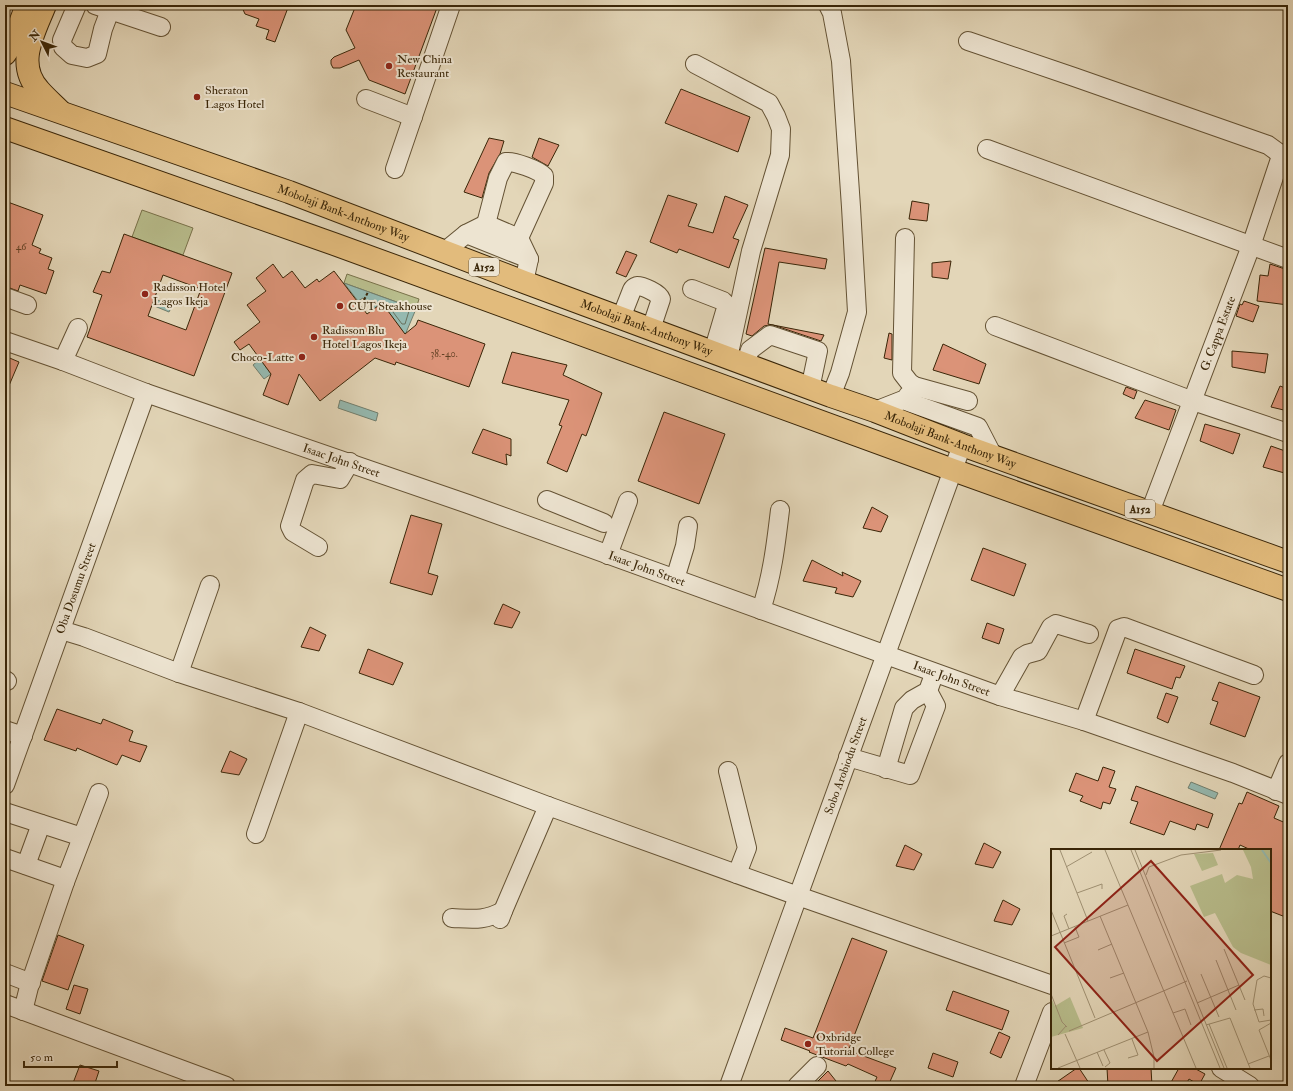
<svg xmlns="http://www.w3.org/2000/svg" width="1293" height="1091" viewBox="0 0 1293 1091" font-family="'IM FELL Double Pica',serif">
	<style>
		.green { fill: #b8bd8c; stroke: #79724a }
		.water { fill: #95b9b0; stroke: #717e6d }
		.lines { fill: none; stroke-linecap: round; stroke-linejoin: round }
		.shore { stroke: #68705c; stroke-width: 1 }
		.building { fill: #db9378; stroke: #3a2608; fill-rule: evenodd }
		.minor-casing { stroke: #645234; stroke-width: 20 }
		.major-casing { stroke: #3a2608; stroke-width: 24 }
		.path { stroke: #3a2608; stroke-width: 2; stroke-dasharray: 3 2; stroke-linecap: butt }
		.minor { stroke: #ede4d1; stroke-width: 18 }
		.major { stroke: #e2bb7c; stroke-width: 22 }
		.poi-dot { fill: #8f2418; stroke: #ede4d1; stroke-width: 1.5 }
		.labels { text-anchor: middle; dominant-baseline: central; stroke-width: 4; stroke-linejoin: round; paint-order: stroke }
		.number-label { font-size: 10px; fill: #624124 }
		.shield { fill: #ede4d1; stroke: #705f44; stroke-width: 1 }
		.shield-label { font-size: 11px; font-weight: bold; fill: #3a2608 }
		.poi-label { font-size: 12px; fill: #3a2608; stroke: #ede4d1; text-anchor: start }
		.street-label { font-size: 12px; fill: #3a2608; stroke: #ede4d1 }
		.inset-river { fill: none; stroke: #95b9b0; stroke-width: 2 }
		.inset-road { fill: none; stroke: #9f9072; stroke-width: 1 }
		.view { fill: #8f2418; fill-opacity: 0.15; stroke: #8f2418; stroke-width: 2 }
		.inset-edge { fill: none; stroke: #3a2608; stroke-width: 2 }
	</style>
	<rect width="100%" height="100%" fill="#e3d6b8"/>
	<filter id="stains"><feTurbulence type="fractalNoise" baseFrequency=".005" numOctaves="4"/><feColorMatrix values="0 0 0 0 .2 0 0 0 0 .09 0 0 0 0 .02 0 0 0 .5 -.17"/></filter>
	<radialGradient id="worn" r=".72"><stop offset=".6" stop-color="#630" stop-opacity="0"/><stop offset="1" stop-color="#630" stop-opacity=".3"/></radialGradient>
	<g class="green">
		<path d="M142 210 193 228 183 255 132 237Z"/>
		<path d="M347 274 419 299 416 309 344 283Z"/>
	</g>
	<g class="water">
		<path d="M344 283 416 309 405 335 382 303 373 310 363 298 358 301Z"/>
		<path d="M155 299 172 306 169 312 152 305Z"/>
		<path d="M260 359 271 374 264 379 253 365Z"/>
		<path d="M340 400 378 413 376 421 338 408Z"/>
		<path d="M1191 782 1218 793 1215 799 1188 788Z"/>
	</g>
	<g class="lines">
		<path class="shore" d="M390 305H393L409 311 405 324H402L390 308Z"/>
	</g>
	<g class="building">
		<path d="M241 5H289L275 42 266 39 269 30 256 26 259 19 245 14Z"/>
		<path d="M356 5H438L405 94 369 80 359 60 340 68H333L331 64V60L334 57 355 48 346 30Z"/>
		<path d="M681 89 750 117 738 152 665 123Z"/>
		<path d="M489 138 504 141 500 154 489 173 482 198 464 192Z"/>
		<path d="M539 138 559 145 548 166 532 157Z"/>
		<path d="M668 195 697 204 688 226 713 233 725 196 748 205 733 238 739 240 729 268 679 249 677 253 650 242Z"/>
		<path d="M5 201 43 215 32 245 41 249 39 253 52 258 48 269 54 271 46 294 20 285 18 291 7 287 9 282 5 280Z"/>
		<path d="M912 201 929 204 927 221 909 219Z"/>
		<path d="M124 234 232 273 194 376 87 337 102 295 93 292 102 271 110 273ZM163 275 201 289 186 330 148 316Z"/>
		<path d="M765 248 827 259 825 269 779 262 768 324 824 335 821 341 773 325H769L764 326 752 336 746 334Z"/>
		<path d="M626 251 637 255 626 277 616 273Z"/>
		<path d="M951 261 948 279 932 277V263Z"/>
		<path d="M273 264 283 278 292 271 305 288 317 279 319 282 334 271 367 314 382 303 405 334 416 325 418 320 485 344 469 387 396 362 395 365 375 358 320 401 299 374 288 405 263 395 271 374 249 344 240 350 234 342 260 322 247 305 266 291 256 278Z"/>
		<path d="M1270 264 1285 269 1284 276H1288V305L1257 301 1260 275 1268 276Z"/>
		<path d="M1244 301 1259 306 1253 322 1236 316 1240 304 1242 305Z"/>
		<path d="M889 333 892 334V360L884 358Z"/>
		<path d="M943 344 986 364 979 384 933 370Z"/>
		<path d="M1232 351 1268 354 1265 373 1232 367Z"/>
		<path d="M512 352 567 365 563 375 602 393 586 436 582 434 567 472 547 463 562 426 559 425 569 400 502 383Z"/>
		<path d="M5 356 19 362 5 395Z"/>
		<path d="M1280 386 1288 389V411L1271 407Z"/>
		<path d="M1126 387 1137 391 1134 399 1123 394Z"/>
		<path d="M1145 400 1176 410 1169 430 1135 418Z"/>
		<path d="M664 412 725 434 699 504 638 481Z"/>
		<path d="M1205 424 1240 434 1233 454 1200 441Z"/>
		<path d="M483 429 511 439V456L506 454 507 465 472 453Z"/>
		<path d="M1271 446 1288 452V474L1263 467Z"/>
		<path d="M872 507 888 516 881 532 863 528Z"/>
		<path d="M411 515 442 524 428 573 438 576 432 595 390 583Z"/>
		<path d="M983 548 1026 564 1014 596 971 580Z"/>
		<path d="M812 560 843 576 842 572 861 581 853 597 835 593 837 588 803 581Z"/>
		<path d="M503 604 520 612 512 628 494 624Z"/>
		<path d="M987 623 1004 629 999 644 982 638Z"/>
		<path d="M310 627 326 635 319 651 301 647Z"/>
		<path d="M368 649 403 663 393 685 359 673Z"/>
		<path d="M1135 649 1185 666 1180 678 1176 677 1172 689 1127 673Z"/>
		<path d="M1219 682 1260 697 1245 737 1210 724 1218 702 1212 700Z"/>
		<path d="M1166 693 1178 697 1168 723 1157 718Z"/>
		<path d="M57 709 101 724 103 719 133 731 129 741 147 746 140 762 122 755 117 765 77 748 76 751 44 740Z"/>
		<path d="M230 751 247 759 239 775 221 772Z"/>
		<path d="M1103 767 1115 771 1109 787 1116 789 1110 804 1103 802 1101 809 1080 801 1083 796 1069 791 1076 773 1098 781Z"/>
		<path d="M1136 786 1213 814 1208 828 1197 824 1195 830 1170 821 1164 835 1130 823 1138 802 1131 800Z"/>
		<path d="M1247 792 1279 806 1274 818 1288 824V918L1270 911V850H1251L1240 845 1238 850H1219L1239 803 1242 804Z"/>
		<path d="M984 843 1001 852 993 868 975 864Z"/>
		<path d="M905 845 922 854 914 870 896 866Z"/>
		<path d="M1003 900 1020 909 1012 925 994 921Z"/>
		<path d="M58 935 84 945 68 990 42 981Z"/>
		<path d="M852 938 887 951 849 1049 854 1050 853 1052 896 1068 888 1086H873L877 1077 848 1064 846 1066 809 1052 810 1051 781 1040 785 1028 813 1038Z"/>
		<path d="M74 985 88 989 80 1014 66 1009Z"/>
		<path d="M953 991 1009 1011 1002 1030 946 1010Z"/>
		<path d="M999 1032 1010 1037 1001 1058 990 1053Z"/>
		<path d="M933 1053 958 1062 953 1077 928 1068Z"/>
		<path d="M80 1065 99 1071 94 1086H81L73 1083Z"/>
		<path d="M1077 1068H1079L1091 1086H1051Z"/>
		<path d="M1107 1068H1151L1152 1086H1108Z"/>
		<path d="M1179 1068H1194L1205 1074 1199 1085 1189 1079 1185 1086H1169Z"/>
		<path d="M828 1071 840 1086H813Z"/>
	</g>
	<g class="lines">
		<g class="minor-casing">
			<g id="minor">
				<path d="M77 5 62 40 63 47 72 55 87 58 97 54 103 29 112 5"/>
				<path d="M95 5 161 27"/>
				<path d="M828 5 832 13 841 61 851 207 857 312 840 373 831 396"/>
				<path d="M968 41 1074 77 1268 145 1279 153 1288 156"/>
				<path d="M695 64 769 103 776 116 781 129 780 155 751 251 728 358"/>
				<path d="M366 99 413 117"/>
				<path d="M987 149 1288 259"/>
				<path d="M395 169 451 5"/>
				<path d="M486 224 498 178 506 162C514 161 539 170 544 176V183L519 238"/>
				<path d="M466 234 529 259"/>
				<path d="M905 238 902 373 909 382 914 386"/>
				<path d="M444 252 466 234 486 224 519 238 529 259 524 282"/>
				<path d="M692 289 723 301 726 304V308L713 352"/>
				<path d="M5 297 27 305"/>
				<path d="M621 318 632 290C633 288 634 287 637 286 643 286 659 293 661 299L651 329"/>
				<path d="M995 326 1193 401 1288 433"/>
				<path id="s1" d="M5 341 63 361 146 393 468 504 1000 696 1084 721 1233 773 1288 795"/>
				<path d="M63 361 78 328"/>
				<path d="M745 364 750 350 770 335 818 351 810 389"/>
				<path d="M908 395 911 393 914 386 968 401"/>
				<path d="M875 411 903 400 978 427 993 456"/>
				<path d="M547 500 604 523"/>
				<path id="s2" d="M1150 512 1251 246 1280 159 1279 153"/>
				<path d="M318 547 293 532 290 526 305 480 312 474 340 479 350 462"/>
				<path d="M608 555 628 501"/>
				<path d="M675 579 685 546 688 526"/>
				<path d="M761 610C772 577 776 544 780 510"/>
				<path d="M61 630 84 637 179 673 299 712 548 806 798 896 1052 985"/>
				<path d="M179 673 210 585"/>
				<path d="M5 680 7 681"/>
				<path d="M1000 696 1022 657 1027 654 1038 651 1051 627 1056 624 1089 634"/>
				<path d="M1084 721 1118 629 1124 627 1254 675"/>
				<path d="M5 730 23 736"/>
				<path d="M848 757 910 775 936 706 928 691"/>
				<path d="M886 769 904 708 912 700 928 691 932 680"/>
				<path d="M728 771 747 848 737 874"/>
				<path id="s3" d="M5 785 146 393"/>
				<path d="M1276 791 1288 763"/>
				<path d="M5 812 82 837"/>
				<path d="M256 834 299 712"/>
				<path d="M5 858 62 878 65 882 29 987 23 1011"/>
				<path d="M26 865 41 824"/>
				<path d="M65 882 99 793"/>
				<path d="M452 918C474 919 484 921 503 911"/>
				<path d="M500 919 503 911 548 806"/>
				<path d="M5 973 31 983"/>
				<path d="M5 1004 226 1086"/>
				<path d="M1221 1068 1250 1086"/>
				<path id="s4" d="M729 1086 962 445"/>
				<path d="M797 1086 817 1066"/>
				<path d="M1024 1086 1052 1012"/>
			</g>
		</g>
		<g class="major-casing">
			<g id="major">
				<path d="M45 5C34 33 15 64 39 90 45 97 52 103 59 110"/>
				<path d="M5 54 12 44 27 5"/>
				<path id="s5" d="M5 93 289 192 524 282 831 396 875 411 962 445 1288 562"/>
				<path d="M5 128 334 244 953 470 1288 590"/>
			</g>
		</g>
		<path class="path" d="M364 300 368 292"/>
		<use href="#minor" class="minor"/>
		<use href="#major" class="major"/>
	</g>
	<g class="poi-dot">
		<circle cx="389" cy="66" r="4"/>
		<circle cx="197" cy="97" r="4"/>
		<circle cx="145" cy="294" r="4"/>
		<circle cx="340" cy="306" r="4"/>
		<circle cx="314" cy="337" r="4"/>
		<circle cx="302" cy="357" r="4"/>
		<circle cx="808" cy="1044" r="4"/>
	</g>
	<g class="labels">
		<g class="number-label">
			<text x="21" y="247">46</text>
			<text x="444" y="354">38.-40.</text>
		</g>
		<g class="shield">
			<rect x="469" y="258" width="30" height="18" rx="3"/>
			<rect x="1125" y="500" width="30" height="18" rx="3"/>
		</g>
		<g class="shield-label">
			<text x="484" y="267">A152</text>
			<text x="1140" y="509">A152</text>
		</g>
		<g class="poi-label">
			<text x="397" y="59">New China<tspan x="397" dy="14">Restaurant</tspan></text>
			<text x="205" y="90">Sheraton<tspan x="205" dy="14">Lagos Hotel</tspan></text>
			<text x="153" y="287">Radisson Hotel<tspan x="153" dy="14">Lagos Ikeja</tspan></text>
			<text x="348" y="306">CUT Steakhouse</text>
			<text x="322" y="330">Radisson Blu<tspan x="322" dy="14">Hotel Lagos Ikeja</tspan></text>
			<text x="294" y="357" text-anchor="end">Choco-Latte</text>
			<text x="816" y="1037">Oxbridge<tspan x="816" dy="14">Tutorial College</tspan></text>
		</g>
		<g class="street-label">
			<text stroke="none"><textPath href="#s5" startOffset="359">Mobolaji Bank-Anthony Way</textPath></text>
			<text stroke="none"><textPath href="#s5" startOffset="683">Mobolaji Bank-Anthony Way</textPath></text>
			<text stroke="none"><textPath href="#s2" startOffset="191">G. Cappa Estate</textPath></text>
			<text stroke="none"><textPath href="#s5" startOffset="1007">Mobolaji Bank-Anthony Way</textPath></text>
			<text stroke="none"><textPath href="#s1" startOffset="357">Isaac John Street</textPath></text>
			<text stroke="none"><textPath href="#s1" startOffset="681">Isaac John Street</textPath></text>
			<text stroke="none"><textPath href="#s3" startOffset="209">Oba Dosumu Street</textPath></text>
			<text stroke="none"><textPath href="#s1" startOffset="1005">Isaac John Street</textPath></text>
			<text stroke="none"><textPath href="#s4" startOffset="341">Sobo Arobiodu Street</textPath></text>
		</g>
	</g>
	<g transform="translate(1051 849)">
		<rect width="220" height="220" fill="#e3d6b8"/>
		<path d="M192 1H220V116L190 104 182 98 164 64 153 68 139 37 171 25 174 34 186 26 202 30 200 18ZM162 4 167 16 151 22 143 5ZM19 148 32 179 0 188V149L4 157Z" fill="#b8bd8c"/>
		<path class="inset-river" d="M211 1 220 14"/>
		<path class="inset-road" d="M9 1 37 72M54 1 145 219M80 1 169 219M84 1 173 219M15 18 41 3M95 26 98 18 130 6 170 1M26 44 51 35V40M0 61 44 169M16 65 13 67 18 80M49 67 97 183 103 208V219M0 87 77 56M13 94 28 88 24 78M173 100 194 151M47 101 61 95M165 111 185 161M150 125 168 168M59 129 73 124M220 129 213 127 206 131 202 155 208 173 220 171M0 145 11 173 16 178M146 154 188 136M203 161 212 160 213 167M122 164 134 160 140 176M220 174 208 181 220 211M158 175 176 219M155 176 179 169 199 219M18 182 136 132M14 185 29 219M7 186 15 177M53 201 59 214 54 218M46 203 52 217M77 209 87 206 81 190M197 215 218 207M7 219 97 183"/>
		<path class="view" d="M100 12 202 126 106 212 4 98Z"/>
		<rect width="220" height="220" class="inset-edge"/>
	</g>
	<rect width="1293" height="1091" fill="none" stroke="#e3d6b8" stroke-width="20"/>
	<rect x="6" y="6" width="1281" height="1079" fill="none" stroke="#3a2608" stroke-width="2"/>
	<rect x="10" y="10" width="1273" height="1071" fill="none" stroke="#3a2608"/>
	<g transform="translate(42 42) rotate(312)" stroke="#ede4d1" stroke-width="3" paint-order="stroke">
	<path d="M0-3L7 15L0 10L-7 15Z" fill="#3a2608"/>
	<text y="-6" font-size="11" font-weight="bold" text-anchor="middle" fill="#3a2608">N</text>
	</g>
	<path d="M24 1061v6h93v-6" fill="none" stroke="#3a2608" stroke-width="2"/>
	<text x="30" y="1061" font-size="12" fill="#3a2608" stroke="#ede4d1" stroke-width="3" paint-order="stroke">50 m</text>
	<rect width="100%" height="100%" filter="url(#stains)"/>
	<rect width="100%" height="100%" fill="url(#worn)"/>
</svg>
